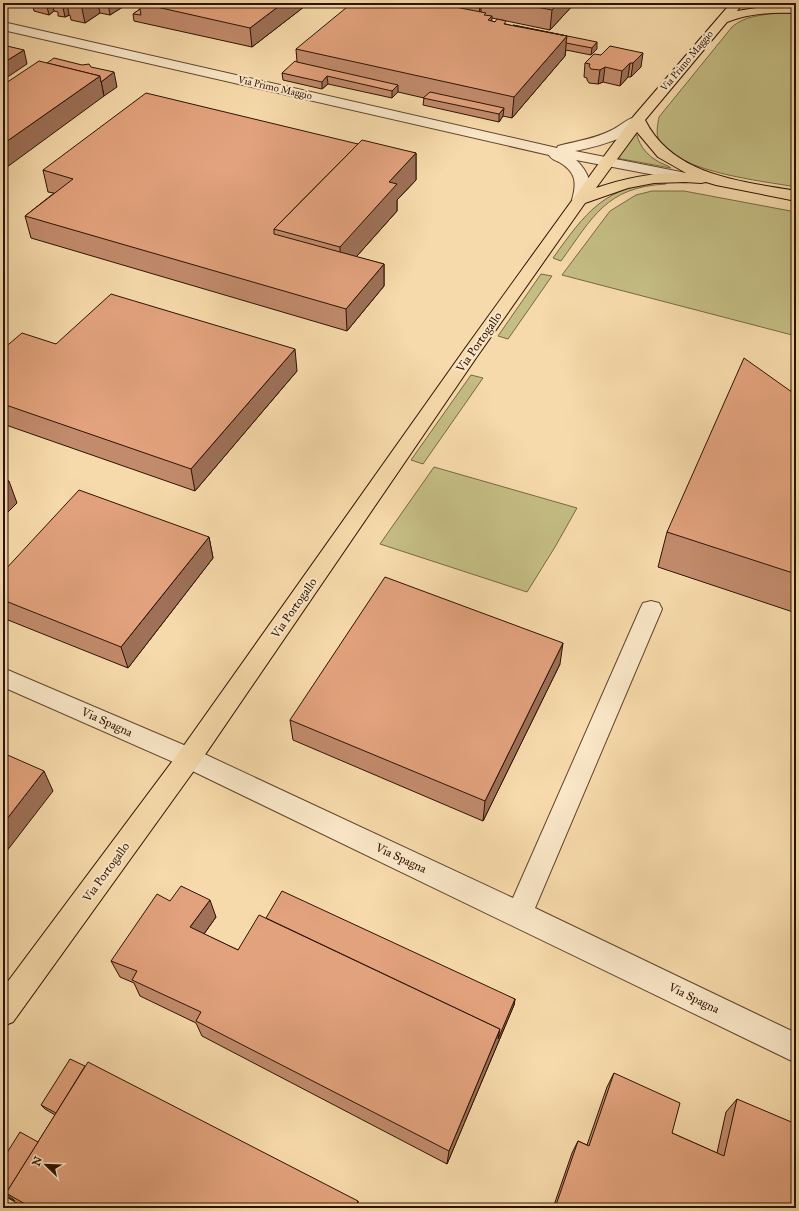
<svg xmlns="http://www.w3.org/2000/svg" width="799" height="1211" viewBox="0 0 799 1211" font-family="'IM FELL Great Primer',serif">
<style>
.green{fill:#c4bd84;stroke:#786843}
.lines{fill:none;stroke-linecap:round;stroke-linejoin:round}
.minor-casing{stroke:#60442c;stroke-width:2}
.major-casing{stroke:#2d1202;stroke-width:2}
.minor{fill:#fae7c8;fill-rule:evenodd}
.major{fill:#f7daab;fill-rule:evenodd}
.wall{fill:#c28b6c;stroke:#2d1202}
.shaded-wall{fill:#9e7158;stroke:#2d1202}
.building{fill:#e2a27d;stroke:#2d1202}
.labels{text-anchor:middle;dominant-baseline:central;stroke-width:4;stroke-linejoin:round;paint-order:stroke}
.far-street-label{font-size:10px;fill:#2d1202;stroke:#fae7c8}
.street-label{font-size:12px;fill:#2d1202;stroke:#fae7c8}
</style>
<rect width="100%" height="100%" fill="#f7daab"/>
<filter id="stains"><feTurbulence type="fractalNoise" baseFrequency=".005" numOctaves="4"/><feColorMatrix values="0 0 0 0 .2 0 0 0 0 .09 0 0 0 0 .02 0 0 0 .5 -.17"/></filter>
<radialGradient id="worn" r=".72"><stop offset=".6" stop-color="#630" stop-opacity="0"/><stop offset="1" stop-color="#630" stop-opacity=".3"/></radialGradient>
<g class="green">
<path d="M778,13H796V187C764,181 672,172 658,138C656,131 658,123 659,117L732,27C744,16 762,15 778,13Z"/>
<path d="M635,135H637C640,147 648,156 659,162C663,164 667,165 671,168L616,158Z"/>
<path d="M666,182V184C606,187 593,217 561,261L553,258C586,212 605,185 666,182Z"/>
<path d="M652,191H684L796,212V336L562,275L610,211L636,195Z"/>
<path d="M541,274L552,276L508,339L498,336Z"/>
<path d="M471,375L483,378L423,464L411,460Z"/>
<path d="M434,467L577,508L555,547L527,592L380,544Z"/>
</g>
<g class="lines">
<defs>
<g id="minor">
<path d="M3,22L557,148L558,146C577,141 595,139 612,130C622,125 632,114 643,117L645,120C633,138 595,147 575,151L686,173L691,174L693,177L691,180L686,181L576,160C588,171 596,188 585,203L580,205L575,203L572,200C577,182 576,172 559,162C555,160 551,159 549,155L3,30Z"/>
<path d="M651,601L659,603L662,609L535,908L796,1033V1063L180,765L3,687V668L198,751L513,898L640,609L643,603Z"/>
</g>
<path id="major" d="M731,3H743L737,11L768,6L796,5V13C772,12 750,13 727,22L645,120C673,176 741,181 796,191V201L716,185L706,182L701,183L685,182L654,183L628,188L585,203L476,358L198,765L13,1022L3,1026V988L180,751L464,350L602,159L633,117ZM637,132L658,157L686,173C655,172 625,178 596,188Z"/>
</defs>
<use href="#minor" class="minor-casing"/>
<use href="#major" class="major-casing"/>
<use href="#minor" class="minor"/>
<use href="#major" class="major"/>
</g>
<g class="wall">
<path d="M4,3H19L15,5Z"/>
<path d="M32,3H129L110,15L100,13L85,23L71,20L70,15L65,17L58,16V12L54,11L49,15L34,11Z"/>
<path d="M140,3H309L252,47L134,21L133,14L140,9Z"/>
<path d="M460,3H575L550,30L492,18L491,21L506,24L597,49L591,55L566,50L565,56L512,118L503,116L499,122L423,105L424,98L398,92L392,98L328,84L322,89L283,80L282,73L297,62L296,49L464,8V5H460Z"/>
<path d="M610,46L641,67L631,77H628L620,86L603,82L598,84L589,83L587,80V78L584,77L585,63L601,55Z"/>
<path d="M358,144L416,153V180L397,200V211L356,257L384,264V286L347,331L31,238L25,216L54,193L48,192L43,170Z"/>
<path d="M56,344L297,371L195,491L3,424V349Z"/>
<path d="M796,395V613L658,567L667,532Z"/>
<path d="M209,537L213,558L128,668L3,618V572Z"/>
<path d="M560,664L483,821L293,740L290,720Z"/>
<path d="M170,901L216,917L204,934L238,950L266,918L515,999L514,1005L447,1164L202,1036L196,1023L140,996L134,983L120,977L111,961Z"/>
<path d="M614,1073L672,1133L717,1153L726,1112L737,1099L790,1208H553L572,1153L578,1141L587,1145L607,1087Z"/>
<path d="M41,1105L359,1208H25L3,1195V1159L38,1142L55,1115L45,1109Z"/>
</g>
<g class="shaded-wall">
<path d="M14,3H19L15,5Z"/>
<path d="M46,3H52L54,11L49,15Z"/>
<path d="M62,3H67L69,15L65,17Z"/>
<path d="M82,3H98L100,13L85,23L81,4Z"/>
<path d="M108,3H129L110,15Z"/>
<path d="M283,3H309L252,47L250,28Z"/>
<path d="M480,3H481V15L479,17Z"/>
<path d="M559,3H575L550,30L552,10Z"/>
<path d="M492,16L491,35L488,20Z"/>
<path d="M567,36L565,56L512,118L514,97Z"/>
<path d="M597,42V49L591,55L592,48Z"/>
<path d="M24,50L27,64L3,80V63Z"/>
<path d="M643,53L641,67L631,77L633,63Z"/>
<path d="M630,63L628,77L620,86L622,71Z"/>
<path d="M605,67L603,82L598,84L600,70Z"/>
<path d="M114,72L117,87L104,96L101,82Z"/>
<path d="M100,76L104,96L3,170V144Z"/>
<path d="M327,76L328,84L322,89V82Z"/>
<path d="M398,85V92L392,98V91Z"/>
<path d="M504,108L503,116L499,122V114Z"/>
<path d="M416,153V180L397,200V211L341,274L340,247L389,182Z"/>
<path d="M384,264V286L347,331L346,309Z"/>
<path d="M295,349L297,371L195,491L191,469Z"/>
<path d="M9,481L17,503L3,517V486Z"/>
<path d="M209,537L213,558L128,668L121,647Z"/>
<path d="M563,643L560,664L483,821L485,801Z"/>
<path d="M44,771L53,791L3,856V824Z"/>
<path d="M210,900L216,917L196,945L190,927Z"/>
<path d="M515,999L514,1005L447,1164L449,1151L500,1029Z"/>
<path d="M358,1201L359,1208H355Z"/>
</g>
<g class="building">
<path d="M139,3H283L250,28Z"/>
<path d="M352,3H435L486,13L484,15L492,16L488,20L495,22L497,19L506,21L504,24L567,36L514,97L296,49Z"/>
<path d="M516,3H559L552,10Z"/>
<path d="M140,9L141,15L133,14Z"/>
<path d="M513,25L597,42L592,48L566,43L567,36Z"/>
<path d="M7,46L24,50L3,63V48H4Z"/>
<path d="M610,46L643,53L633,63H630L622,71L605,67L600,70L591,69L589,66L590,64L585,63L594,54L601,55Z"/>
<path d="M54,58L82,65L89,64L91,67L114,72L101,82L100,76L47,63Z"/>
<path d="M39,61L100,76L3,144V85Z"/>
<path d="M295,61L297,62L398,85L392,91L327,76L322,82L282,73Z"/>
<path d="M430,92L504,108L499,114L423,98Z"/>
<path d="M146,93L358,144L274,229V234L384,264L346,309L25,216L73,179L43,170Z"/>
<path d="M362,140L416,153L389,182L397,184L340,247L274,229Z"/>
<path d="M111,294L295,349L191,469L3,404V349L22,333L56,344Z"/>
<path d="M744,358L796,395V574L667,532Z"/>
<path d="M3,479L9,481L3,486Z"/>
<path d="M79,490L209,537L121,647L3,600V572Z"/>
<path d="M385,577L563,643L485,801L290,720Z"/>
<path d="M3,753L44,771L3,824Z"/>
<path d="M181,886L210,900L190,927L238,950L259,915L500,1029L449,1151L196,1021L201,1012L132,980L137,971L111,961L157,894L170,901Z"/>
<path d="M282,891L515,999L498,1039L500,1029L266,918Z"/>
<path d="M70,1059L85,1066L56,1113L41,1105Z"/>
<path d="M88,1062L358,1201L355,1208H32L6,1193Z"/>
<path d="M614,1073L680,1103L672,1133L724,1156L737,1099L796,1124V1180L790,1208H555L578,1141L589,1146Z"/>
<path d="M20,1132L38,1142L6,1193L15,1201L3,1194V1159Z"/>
</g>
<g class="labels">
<g class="far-street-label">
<text transform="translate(687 61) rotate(-50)">Via Primo Maggio</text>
<text transform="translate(275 88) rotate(13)">Via Primo Maggio</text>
</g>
<g class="street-label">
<text transform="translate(479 342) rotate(-55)">Via Portogallo</text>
<text transform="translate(294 608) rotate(-55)">Via Portogallo</text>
<text transform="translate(107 722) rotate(24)">Via Spagna</text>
<text transform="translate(401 858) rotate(25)">Via Spagna</text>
<text transform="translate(106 872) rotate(-54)">Via Portogallo</text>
<text transform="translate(694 998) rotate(26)">Via Spagna</text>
</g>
</g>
<rect width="799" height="1211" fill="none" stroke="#f7daab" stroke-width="16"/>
<rect x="4" y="4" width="791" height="1203" fill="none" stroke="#2d1202" stroke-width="2"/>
<rect x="8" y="8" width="783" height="1195" fill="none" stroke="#2d1202"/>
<g transform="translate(46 1165) rotate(293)" stroke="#fae7c8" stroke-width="3" paint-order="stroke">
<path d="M0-3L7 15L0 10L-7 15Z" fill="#2d1202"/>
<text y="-6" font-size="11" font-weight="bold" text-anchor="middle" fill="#2d1202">N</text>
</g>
<rect width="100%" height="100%" filter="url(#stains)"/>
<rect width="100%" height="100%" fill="url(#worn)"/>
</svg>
